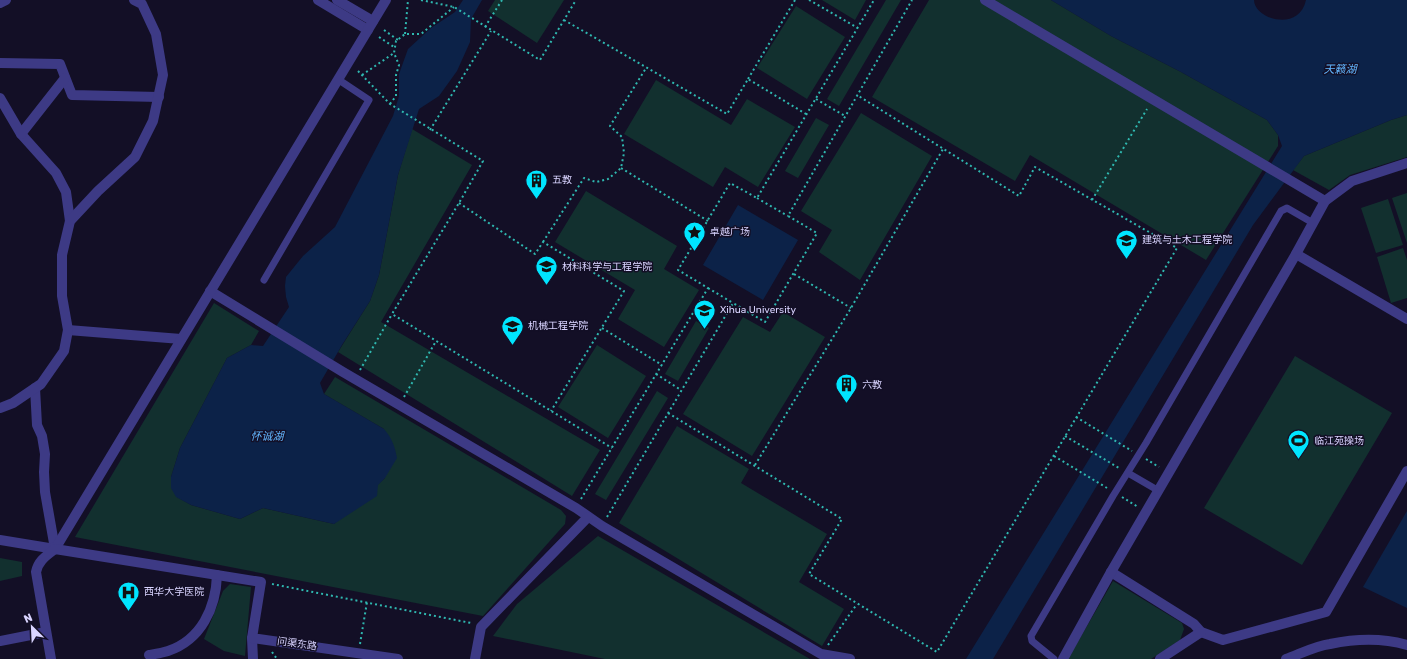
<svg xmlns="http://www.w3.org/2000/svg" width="1407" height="659" viewBox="0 0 1407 659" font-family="Rubik,'Noto Sans SC',sans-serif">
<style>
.green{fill:#12302f}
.water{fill:#0c2248}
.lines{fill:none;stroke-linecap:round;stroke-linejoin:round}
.path{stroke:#2fb8b0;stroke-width:2;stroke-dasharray:2 3;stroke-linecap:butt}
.lane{stroke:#3d3a85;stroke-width:7}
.street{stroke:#3d3a85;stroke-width:10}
.labels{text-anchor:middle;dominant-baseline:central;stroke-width:3;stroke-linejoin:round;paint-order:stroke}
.poi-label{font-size:10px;fill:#d9d4ff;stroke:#130f26;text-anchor:start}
.street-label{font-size:10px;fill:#d9d4ff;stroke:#130f26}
.water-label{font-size:11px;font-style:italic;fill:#62b6ff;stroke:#130f26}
</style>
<rect width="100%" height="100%" fill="#130f26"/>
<g class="green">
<path d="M495,0H564L537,43L488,11Z"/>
<path d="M822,0H866L855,20Z"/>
<path d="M886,0H901L839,106L827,99Z"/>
<path d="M929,0H1051L1111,36L1181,72L1267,120L1278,135V146L1206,260L1030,155L1015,181L872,97Z"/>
<path d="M796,6L845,37L807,99L757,68Z"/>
<path d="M656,80L731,125L747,99L795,127L758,187L725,167L713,187L624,134Z"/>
<path d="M861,113L932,156L860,280L819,252L832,230L801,211Z"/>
<path d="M1407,115V157L1350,175L1329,190L1293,170L1304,156L1391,120Z"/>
<path d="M816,118L829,125L798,178L785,171Z"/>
<path d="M412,129L472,165L381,322L600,450L572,496L338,352L370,301L379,275L398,175Z"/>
<path d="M586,191L677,246L664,269L699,290L664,347L618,319L635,290L555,242Z"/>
<path d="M1407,193V243L1392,198Z"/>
<path d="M1388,199L1403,245L1376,253L1361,208Z"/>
<path d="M1403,248L1407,260V298L1391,303L1377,257Z"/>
<path d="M214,303L259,331L251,345L227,358L180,448L171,477L177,497L191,505L240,519L263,508L334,524L385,478L384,429L324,394L335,377L561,510L566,516L565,524L483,616L75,537Z"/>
<path d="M783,312L825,337L752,456L683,414L743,317L770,332Z"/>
<path d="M696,321L709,328L678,381L665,374Z"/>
<path d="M597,345L646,376L608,438L558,407Z"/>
<path d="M1295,356L1392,413L1302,565L1204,508Z"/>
<path d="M657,391L668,398L606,500L595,494Z"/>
<path d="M677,426L749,469L741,483L827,534L799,582L844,609L822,646L619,523Z"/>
<path d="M598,536L810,659H605L493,636L517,604Z"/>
<path d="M0,558L22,562V576L0,581Z"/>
<path d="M1113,581L1182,623L1184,629L1180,640L1151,659H1068Z"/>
<path d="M230,584L251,587L245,656L224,651L204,639L223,591Z"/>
</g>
<g class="water">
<path d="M463,0H482L471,19L470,42L457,71L439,96L419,109L398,175L379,275L370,301L342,345L320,383L324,394L384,429C392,438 395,447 397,458L385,478L378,485L377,496L334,524L263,508L240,519L191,505L176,497L171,488V477L180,448L227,358L251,345L263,346L289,307L286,297L285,286L286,277L303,256L335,227L393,116L399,96V74L408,49L431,28L455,12Z"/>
<path d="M1051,0H1254C1254,19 1299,33 1306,0H1407V115L1391,120L1304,156L1253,225L993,659H966L1282,146L1278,135L1267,120L1181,72L1111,36Z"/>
<path d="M738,205L798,240L763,300L703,265Z"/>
<path d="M1407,511V608L1363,587Z"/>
</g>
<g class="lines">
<g class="path">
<path d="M421,0L454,7L540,60L576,0"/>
<path d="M809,0L858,28"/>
<path d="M564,20L727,114L748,79L806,114"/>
<path d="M485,27L502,0"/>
<path d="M384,30L398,40"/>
<path d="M405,34L408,0"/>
<path d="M379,37L394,47"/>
<path d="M358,71L390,104L483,161L459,203L392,314L612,448"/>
<path d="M362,75L394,53"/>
<path d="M748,79L795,0"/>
<path d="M816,99L845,116"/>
<path d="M390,104L396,96V75L399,65L394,53L396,41L405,34H421L454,7"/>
<path d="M430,130L491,31"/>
<path d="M621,168L708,221"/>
<path d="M757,198L788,216"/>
<path d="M1092,200L1147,109"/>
<path d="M459,203L535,254L543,242L624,291L551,411"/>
<path d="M543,242L584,178L596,182L608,179L621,168L624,153L622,137L610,126L646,68"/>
<path d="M794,274L851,308"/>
<path d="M708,288L733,303"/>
<path d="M602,328L662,365"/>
<path d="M360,370L392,314"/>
<path d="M656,374L681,390"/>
<path d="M404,397L436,341"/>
<path d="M668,413L842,519L809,574L937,652L1177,248L1035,167L1019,196L857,95"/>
<path d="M1076,417L1132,451"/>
<path d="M1065,436L1119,468"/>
<path d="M1054,456L1107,488"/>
<path d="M1146,459L1159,467"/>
<path d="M755,465L851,308L943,149"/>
<path d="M1122,497L1138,507"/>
<path d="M581,499L708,288L678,270L730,183L757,198L874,0"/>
<path d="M607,517L733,303L765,322L817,233L788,216L912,0"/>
<path d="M272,584L471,623"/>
<path d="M360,644L367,602"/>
<path d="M828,645L857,604"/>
<path d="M272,652L277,659"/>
</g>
<g class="lane">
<path d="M264,280L369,100L339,80"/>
<path d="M1128,473L1159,491"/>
<path d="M1054,659L1032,641L1031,636L1113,496L1146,443L1281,211L1287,208L1313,223"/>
</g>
<g class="street">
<path d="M318,0L368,30"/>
<path d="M337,0L373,21"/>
<path d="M985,0L1325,201"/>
<path d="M0,3L6,0"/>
<path d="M0,63L60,64L72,95L159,97"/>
<path d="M0,98L21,134L56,173L66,192L70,221"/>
<path d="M21,134L65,78"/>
<path d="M1296,254L1407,319"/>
<path d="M210,291L343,372L576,508L602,526L821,654L850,659"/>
<path d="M68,330L181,339"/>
<path d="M35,388L37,425L42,436L45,454L44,472L45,492L55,549"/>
<path d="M0,408L13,403L41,384L64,351L68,330L62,296V255L70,221L98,191L135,157L153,121L163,75L156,34L142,4L134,0"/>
<path d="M0,540L55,549L386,0"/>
<path d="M1111,572L1194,624L1201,632L1223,640L1326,612L1407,471"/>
<path d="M252,638L253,659"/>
<path d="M0,641L46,632"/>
<path d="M149,655C155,654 162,653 168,651C201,640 216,608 217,575"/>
<path d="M51,659L36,572C38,561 46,556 55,549L261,582L252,638L398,659"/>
<path d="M475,659L481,627L588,517"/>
<path d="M1063,659L1111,572L1296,254L1325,201L1352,181L1407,163"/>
<path d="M1160,659L1201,632"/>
<path d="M1286,659C1300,654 1315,646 1330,644C1354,639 1383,638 1407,645"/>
</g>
</g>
<defs>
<symbol id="building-pin" viewBox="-11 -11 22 30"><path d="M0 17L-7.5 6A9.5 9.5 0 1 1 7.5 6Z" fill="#00e5ff" stroke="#130f26"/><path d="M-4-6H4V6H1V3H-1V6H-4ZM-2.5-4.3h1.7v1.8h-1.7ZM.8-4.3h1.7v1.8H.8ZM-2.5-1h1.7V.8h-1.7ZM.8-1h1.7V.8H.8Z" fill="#111"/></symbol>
<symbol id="sight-pin" viewBox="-11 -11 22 30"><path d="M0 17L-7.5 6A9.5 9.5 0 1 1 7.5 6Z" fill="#00e5ff" stroke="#130f26"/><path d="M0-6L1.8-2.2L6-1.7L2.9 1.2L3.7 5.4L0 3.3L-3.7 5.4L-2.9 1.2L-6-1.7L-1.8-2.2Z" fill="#111"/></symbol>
<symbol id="university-pin" viewBox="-11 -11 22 30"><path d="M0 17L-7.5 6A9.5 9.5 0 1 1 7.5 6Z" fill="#00e5ff" stroke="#130f26"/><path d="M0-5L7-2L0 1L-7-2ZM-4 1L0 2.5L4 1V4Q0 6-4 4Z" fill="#111"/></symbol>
<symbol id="stadium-pin" viewBox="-11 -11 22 30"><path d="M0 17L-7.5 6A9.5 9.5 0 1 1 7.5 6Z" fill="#00e5ff" stroke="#130f26"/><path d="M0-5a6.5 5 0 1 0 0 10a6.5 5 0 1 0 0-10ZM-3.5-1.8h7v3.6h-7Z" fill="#111"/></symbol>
<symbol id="hospital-pin" viewBox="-11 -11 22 30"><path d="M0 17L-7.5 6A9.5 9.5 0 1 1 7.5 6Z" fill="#00e5ff" stroke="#130f26"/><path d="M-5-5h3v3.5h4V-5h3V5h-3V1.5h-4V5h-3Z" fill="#111"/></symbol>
</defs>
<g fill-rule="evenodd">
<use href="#building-pin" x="524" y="168" width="25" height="34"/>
<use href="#sight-pin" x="682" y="220" width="25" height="34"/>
<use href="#university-pin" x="1114" y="228" width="25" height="34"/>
<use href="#university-pin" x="534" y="254" width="25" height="34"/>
<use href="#university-pin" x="692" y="298" width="25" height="34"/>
<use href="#university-pin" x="500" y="314" width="25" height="34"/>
<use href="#building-pin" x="834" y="372" width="25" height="34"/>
<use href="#stadium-pin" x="1286" y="428" width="25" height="34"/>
<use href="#hospital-pin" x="116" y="580" width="25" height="34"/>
</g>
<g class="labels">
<g class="poi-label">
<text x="552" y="180">五教</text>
<text x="710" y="232">卓越广场</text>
<text x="1142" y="240">建筑与土木工程学院</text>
<text x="562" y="267">材料科学与工程学院</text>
<text x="720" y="310">Xihua University</text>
<text x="528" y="326">机械工程学院</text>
<text x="862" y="385">六教</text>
<text x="1314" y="441">临江苑操场</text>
<text x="144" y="592">西华大学医院</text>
</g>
<g class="street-label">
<text transform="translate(297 644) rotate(8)">问渠东路</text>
</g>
<g class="water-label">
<text x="1340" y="69">天籁湖</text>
<text x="267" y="436">怀诚湖</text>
</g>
</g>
<g transform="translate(32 627) rotate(336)" stroke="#130f26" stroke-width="3" paint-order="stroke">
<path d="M0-3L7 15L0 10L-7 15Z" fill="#d9d4ff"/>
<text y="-6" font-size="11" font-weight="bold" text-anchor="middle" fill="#d9d4ff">N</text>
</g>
</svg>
